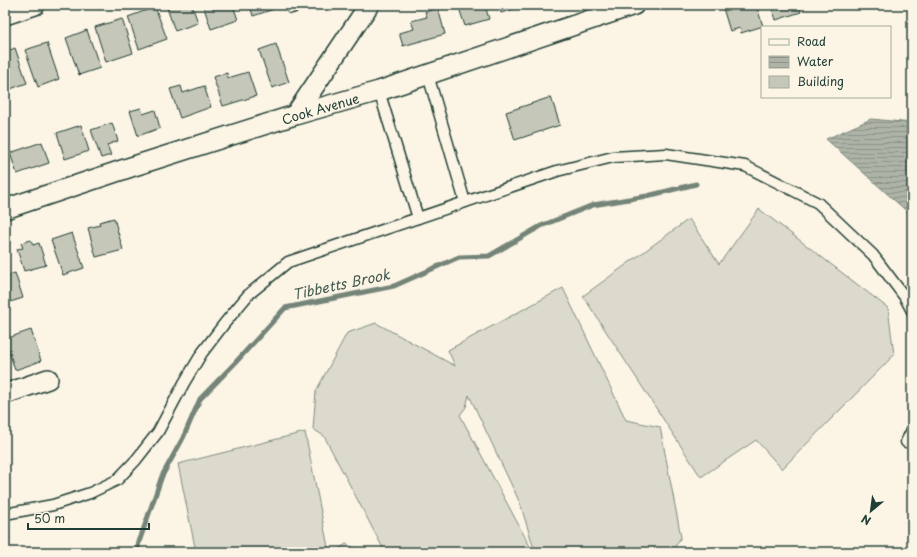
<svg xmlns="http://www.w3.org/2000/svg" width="917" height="557" viewBox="0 0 917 557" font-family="'Playpen Sans',sans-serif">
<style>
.pitch{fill:#dcdacc;stroke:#7e8c80}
.water{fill:url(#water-rules);stroke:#758479}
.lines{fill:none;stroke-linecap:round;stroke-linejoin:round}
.stream{stroke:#758479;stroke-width:5}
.building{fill:#c5c7b9;stroke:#1f3d34}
.lane-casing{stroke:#1f3d34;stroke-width:13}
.street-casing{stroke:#1f3d34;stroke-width:22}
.lane{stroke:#fcf5e5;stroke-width:10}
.street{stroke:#fcf5e5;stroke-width:19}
.labels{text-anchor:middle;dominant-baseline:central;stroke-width:3.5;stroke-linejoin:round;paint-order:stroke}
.street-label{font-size:13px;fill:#1f3d34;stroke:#fcf5e5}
.water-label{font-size:14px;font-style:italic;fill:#435a51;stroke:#fcf5e5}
</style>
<defs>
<pattern id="water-rules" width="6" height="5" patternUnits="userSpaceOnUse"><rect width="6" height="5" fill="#aeb3a7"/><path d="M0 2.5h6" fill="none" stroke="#8d9389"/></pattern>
</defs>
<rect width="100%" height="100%" fill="#fcf5e5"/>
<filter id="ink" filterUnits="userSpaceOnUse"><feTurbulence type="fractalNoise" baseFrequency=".025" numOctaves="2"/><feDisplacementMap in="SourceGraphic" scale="8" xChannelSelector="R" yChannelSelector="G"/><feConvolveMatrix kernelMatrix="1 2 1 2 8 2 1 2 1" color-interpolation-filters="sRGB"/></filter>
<g filter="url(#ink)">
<g class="pitch">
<path d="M759,209L888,308L894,355L782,469L756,440L701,477L583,296L689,219L719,264Z"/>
<path d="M563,288L626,420L660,427L681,537L672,552H535L520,503L469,395L466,407L460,415L533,552H385L324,436L313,429L316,391L347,333L376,323L455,366L448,350Z"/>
<path d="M305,432L329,552H196L178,464Z"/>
<path d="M346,544L364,552H334Z"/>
</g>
<path class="water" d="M871,119L912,123V216L826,139Z"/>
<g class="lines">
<path class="stream" d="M137,552L139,542L162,476L183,438L200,399L235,363L285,308L394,286L459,257L489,256L541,226L593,205L647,196L696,184"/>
</g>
<g class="building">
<path d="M166,5H192L198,23L175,31Z"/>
<path d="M203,5H233L238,20L211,29Z"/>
<path d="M250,5H272L274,9L253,16Z"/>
<path d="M458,5H485L489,19L465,26Z"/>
<path d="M498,5H526L501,13Z"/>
<path d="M722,5H756L763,26L741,33L740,28L730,31Z"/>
<path d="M771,5H798L801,12L776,20Z"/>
<path d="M155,7L167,39L139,49L128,17Z"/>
<path d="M438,8L445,34L403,46L399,33L414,29L411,21L427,17L425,12Z"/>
<path d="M122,19L133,53L106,62L95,27Z"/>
<path d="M87,30L100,68L79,75L66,38Z"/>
<path d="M47,43L59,79L38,87L25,50Z"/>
<path d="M276,44L289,82L272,88L259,50Z"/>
<path d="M15,48L27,83L5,91V52Z"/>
<path d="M248,72L256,96L223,106L213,77L227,73L228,78Z"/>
<path d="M181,86L183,93L204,86L211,107L180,118L170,89Z"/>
<path d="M551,97L560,125L515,140L506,112Z"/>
<path d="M141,108L143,114L155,110L160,128L138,136L130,111Z"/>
<path d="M112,123L118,141L107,145L111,155L101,158L91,130Z"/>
<path d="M81,125L89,151L65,159L57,133Z"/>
<path d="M42,142L49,163L17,174L10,153Z"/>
<path d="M114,218L123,250L96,257L88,228L100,225L99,222Z"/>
<path d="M72,233L84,268L63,275L51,240Z"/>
<path d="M31,240L33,245L39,243L46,265L24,271L17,249L23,248L21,243Z"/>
<path d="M15,273L23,298L7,303L5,297V276Z"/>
<path d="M31,330L41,361L15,370L5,339Z"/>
</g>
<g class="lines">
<defs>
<g id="lane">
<path d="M291,8L300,5"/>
<path d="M428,75L465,202"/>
<path d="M379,91L418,218"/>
<path d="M906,442L912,430"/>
<path d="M5,514L53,505L90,493L117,480L136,460L158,432L184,383L202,353L224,324L248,295L288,262L557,171L613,157L666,154L745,166L818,203L873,255L904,296L912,311"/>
</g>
<g id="street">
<path d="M5,15L35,5"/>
<path d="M295,115L369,5"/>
<path id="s1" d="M5,209L134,166L295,115L379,91L634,5"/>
<path d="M5,394L48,379"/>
</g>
</defs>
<use href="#lane" class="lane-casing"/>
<use href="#street" class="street-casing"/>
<use href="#lane" class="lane"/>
<use href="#street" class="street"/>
</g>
</g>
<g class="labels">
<g class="street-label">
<text stroke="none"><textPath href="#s1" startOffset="331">Cook Avenue</textPath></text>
</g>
<g class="water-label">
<text transform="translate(341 284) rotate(-12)">Tibbetts Brook</text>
</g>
</g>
<rect width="917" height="557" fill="none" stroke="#fcf5e5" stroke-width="20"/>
<rect x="10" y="10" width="897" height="537" fill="none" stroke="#1f3d34" stroke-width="1.5" filter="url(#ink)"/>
<rect x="761" y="26" width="130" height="72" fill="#fcf5e5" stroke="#a4ab9e"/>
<rect x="769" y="39" width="20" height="6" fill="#fcf5e5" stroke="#a4ab9e"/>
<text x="797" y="46" font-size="12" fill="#1f3d34">Road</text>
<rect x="769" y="56" width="20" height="12" fill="url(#water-rules)" stroke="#a4ab9e"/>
<text x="797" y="66" font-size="12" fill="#1f3d34">Water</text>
<rect x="769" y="76" width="20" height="12" fill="#c5c7b9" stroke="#a4ab9e"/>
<text x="797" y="86" font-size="12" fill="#1f3d34">Building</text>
<g transform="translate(871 511) rotate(209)" stroke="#fcf5e5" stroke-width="3" paint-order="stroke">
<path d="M0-3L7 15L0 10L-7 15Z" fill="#1f3d34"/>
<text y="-6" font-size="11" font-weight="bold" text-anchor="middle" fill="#1f3d34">N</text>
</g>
<path d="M28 523v6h121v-6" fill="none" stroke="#1f3d34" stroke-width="2"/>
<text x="34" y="523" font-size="12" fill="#1f3d34" stroke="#fcf5e5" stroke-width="3" paint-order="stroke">50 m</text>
</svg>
